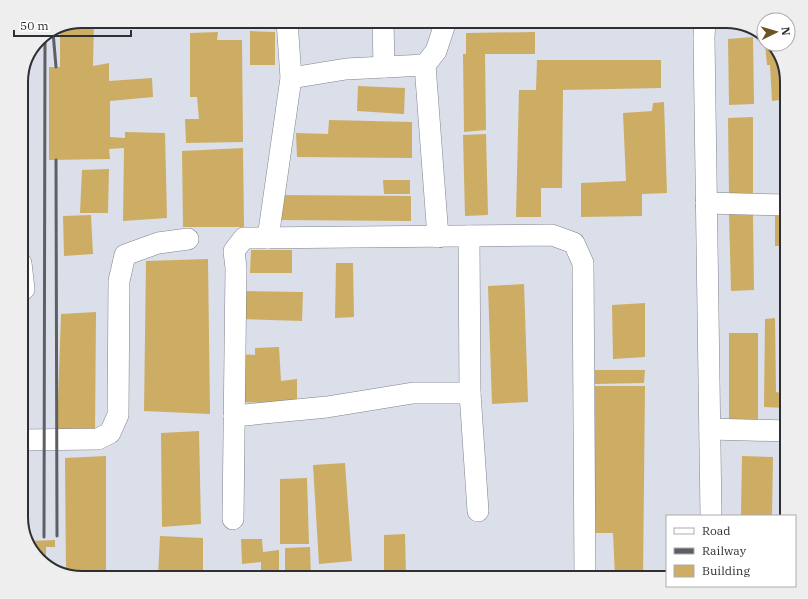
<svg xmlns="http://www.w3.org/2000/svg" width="808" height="599" viewBox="0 0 808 599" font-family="'IBM Plex Serif',serif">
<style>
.building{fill:#cdad64}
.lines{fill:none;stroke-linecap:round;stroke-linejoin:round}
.minor-casing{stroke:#7f838c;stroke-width:22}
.minor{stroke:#fff;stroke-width:21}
.rail{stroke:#5e5f65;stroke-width:3}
.rim{fill:none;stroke:#2e2f33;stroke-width:2}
</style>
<rect width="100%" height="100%" fill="#dbdfe9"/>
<g class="building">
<path d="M82,21H94L93,66L109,63V81L152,78L153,97L110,101V137L125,138V132L165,133L167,218L123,221L124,148L109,149L110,159L49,160V67H60V30Z"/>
<path d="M250,31L275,32V65H250Z"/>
<path d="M218,32L217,40H242L243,142L186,143L185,119H199L197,97H190V33Z"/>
<path d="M535,32V54H485L486,130L464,132L463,54H466V33Z"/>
<path d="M753,37L754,104L729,105L728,39Z"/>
<path d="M765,44H771L781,55L787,82V99L772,101L770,65H767Z"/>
<path d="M537,60H661V88L563,90L562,188H541V217H516L519,90H536Z"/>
<path d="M358,86L405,88L404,114L357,111Z"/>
<path d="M664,102L667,193L642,194V216L581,217V183L626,181L623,113L652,111L653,103Z"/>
<path d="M753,117V193L729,195L728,118Z"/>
<path d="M329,120L412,122V158L297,157L296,133L328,134Z"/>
<path d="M486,134L488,215L465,216L463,135Z"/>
<path d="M243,148L244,227H183L182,151Z"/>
<path d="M109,169L108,213H80L82,170Z"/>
<path d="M383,180H410V194H384Z"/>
<path d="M277,195L411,196V221L276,220Z"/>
<path d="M775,212L787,213V246H775Z"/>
<path d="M729,214H753L754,290L731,291Z"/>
<path d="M91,215L93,254L64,256L63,216Z"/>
<path d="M251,250H292V273H250Z"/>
<path d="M208,259L210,414L144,411L146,261Z"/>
<path d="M336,263H353L354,317L335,318Z"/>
<path d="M524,284L528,402L492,404L488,286Z"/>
<path d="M241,291L303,292L302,321L240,319Z"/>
<path d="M645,303V357L613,359L612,305Z"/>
<path d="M96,312L95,432L57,431L61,314Z"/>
<path d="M775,318L776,392L786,394L787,415H785V408L764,407L765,319Z"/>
<rect x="729" y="333" width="29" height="92"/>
<path d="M780,344L787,345V357H779Z"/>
<path d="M279,347L281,381L297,379V401L270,403L239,402V354L255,355V348Z"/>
<path d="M595,370H645L644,383L595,384Z"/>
<path d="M595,386H645L643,578H615L613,533H595Z"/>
<path d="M199,431L201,524L162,527L161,433Z"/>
<path d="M106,456V578H82L66,573L65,458Z"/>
<path d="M742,456L773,457L772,516H741Z"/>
<path d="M345,463L352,561L319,564L313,465Z"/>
<path d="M307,478L309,544H280V479Z"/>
<path d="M405,534L406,578H384V535Z"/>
<path d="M160,536L203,538V578H158Z"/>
<path d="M241,539H262L263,552L279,550V578H261V562L242,564Z"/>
<path d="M55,540V547H46V566L45,565L30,548V541Z"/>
<path d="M310,547L311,578H285V548Z"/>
</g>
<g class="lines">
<defs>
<g id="minor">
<path d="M383,21L384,67"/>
<path d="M705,21L704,37L711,516"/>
<path d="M425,65L438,237"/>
<path d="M291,78L346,69L425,65L436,51L446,21"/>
<path d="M706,203L787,205"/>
<path d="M469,236L470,393L478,511"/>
<path d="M268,238L291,78L287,21"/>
<path d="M21,291L24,289L21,263"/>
<path d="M234,416L327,407L413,393H470"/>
<path d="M710,429L787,431"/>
<path d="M21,440L98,439L110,433L118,415L119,281L125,255L158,243L188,239"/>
<path d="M233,519L236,268L234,251L244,238L552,235L574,243L583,263L585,578"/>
</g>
</defs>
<use href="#minor" class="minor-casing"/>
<use href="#minor" class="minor"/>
<g class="rail">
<path d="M53,32L56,67"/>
<path d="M21,88L23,75"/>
<path d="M56,160L57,536"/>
<path d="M44,537L45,35"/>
</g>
</g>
<path d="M0 0H808V599H0ZM82 28H726A54 54 0 0 1 780 82V517A54 54 0 0 1 726 571H82A54 54 0 0 1 28 517V82A54 54 0 0 1 82 28Z" fill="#eeeeef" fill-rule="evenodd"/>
<path class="rim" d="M82 28H726A54 54 0 0 1 780 82V517A54 54 0 0 1 726 571H82A54 54 0 0 1 28 517V82A54 54 0 0 1 82 28Z"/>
<rect x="666" y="515" width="130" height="72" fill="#ffffff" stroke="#abacad"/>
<rect x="674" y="528" width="20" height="6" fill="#ffffff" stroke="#abacad"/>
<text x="702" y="535" font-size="12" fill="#2e2f33">Road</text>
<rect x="674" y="548" width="20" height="6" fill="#5e5f65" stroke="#abacad"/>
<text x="702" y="555" font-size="12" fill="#2e2f33">Railway</text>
<rect x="674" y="565" width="20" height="12" fill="#cdad64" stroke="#abacad"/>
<text x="702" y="575" font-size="12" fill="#2e2f33">Building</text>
<g transform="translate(776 32) rotate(85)"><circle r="19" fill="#ffffff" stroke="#abacad"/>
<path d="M0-3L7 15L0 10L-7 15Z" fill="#695524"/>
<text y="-6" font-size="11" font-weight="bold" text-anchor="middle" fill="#2e2f33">N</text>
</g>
<path d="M14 30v6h117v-6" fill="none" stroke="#2e2f33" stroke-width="2"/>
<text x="20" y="30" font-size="12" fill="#2e2f33" stroke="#ffffff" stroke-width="3" paint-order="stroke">50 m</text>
</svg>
